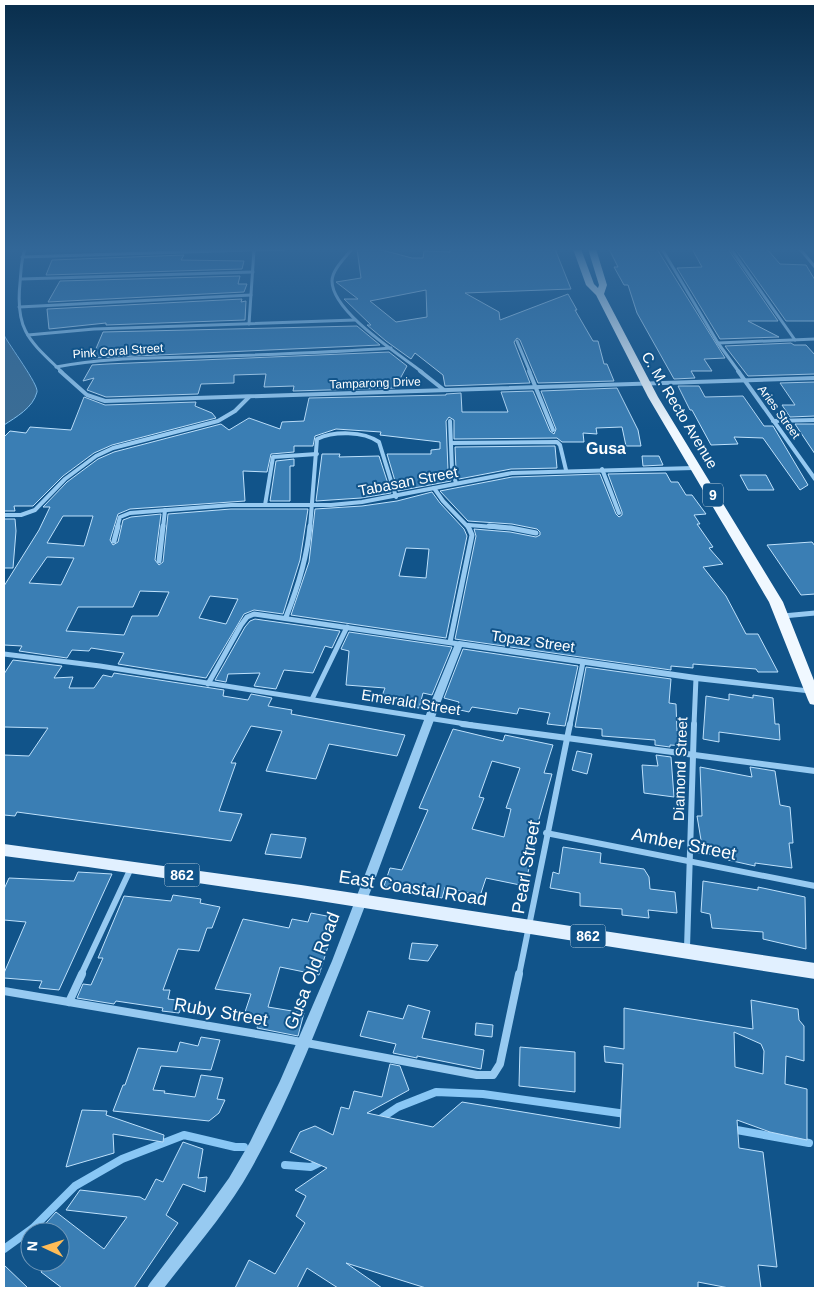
<svg xmlns="http://www.w3.org/2000/svg" width="819" height="1292" viewBox="0 0 819 1292" font-family="Helvetica,sans-serif">
<style>
.water{fill:#3b6d95;stroke:#89c7f5}
.lines{fill:none;stroke-linecap:round;stroke-linejoin:round}
.stream{stroke:#89c7f5;stroke-width:8}
.building{fill:#3a7eb4;stroke:#bee1fc;fill-rule:evenodd}
.minor-far4{stroke:#97caf1;stroke-width:3}
.minor-far3{stroke:#97caf1;stroke-width:4}
.minor-far2{stroke:#97caf1;stroke-width:5}
.minor-far1{stroke:#97caf1;stroke-width:6}
.minor{stroke:#97caf1;stroke-width:8}
.tertiary{fill:#97caf1;fill-rule:evenodd}
.primary{fill:#e1f0ff;fill-rule:evenodd}
.trunk{fill:#f0f8ff;fill-rule:evenodd}
.labels{text-anchor:middle;dominant-baseline:central;stroke-width:4;stroke-linejoin:round;paint-order:stroke}
.far-street-label{font-size:12px;fill:#fff;stroke:#11548a}
.shield{fill:#11548a;stroke:#b8ccdc;stroke-width:1}
.shield-label{font-size:14px;font-weight:bold;fill:#fff}
.street-label{font-size:15px;fill:#fff;stroke:#11548a}
.far-district-label{font-size:16px;font-weight:bold;fill:#fff;stroke:#11548a}
.near-street-label{font-size:18px;fill:#fff;stroke:#11548a}
</style>
<rect width="100%" height="100%" fill="#11548a"/>
<path class="water" d="M4,335C9,345 39,385 37,392C33,408 16,417 4,425Z"/>
<g class="lines">
<g class="stream">
<path d="M380,1119L398,1107L436,1092L483,1094L626,1114"/>
<path d="M731,1129L809,1143"/>
<path d="M285,1165L311,1167L323,1161"/>
<path d="M4,1249L33,1228L75,1186L122,1159L184,1135L235,1147H244"/>
</g>
</g>
<g class="building">
<path d="M357,249H378L412,258H423L424,251L450,252V249H555L571,289L465,293L499,312L500,320L568,294L577,310H575L593,341H598L604,364H607L614,381L538,383L520,340L517,338L514,342L530,383L445,386L443,375L415,353L411,359L386,341L367,325H371L344,299H358L336,282L361,278ZM426,290L427,317L396,322L370,301Z"/>
<path d="M609,249H657L725,358L704,359L712,371H691L695,378L674,379L637,313L628,285H624L614,267H618Z"/>
<path d="M692,249H728L778,321H748L779,337L720,339L677,268L702,267Z"/>
<path d="M735,249H767L780,264L806,265L815,280V321H786Z"/>
<path d="M184,255L181,260L244,261L242,269L46,275L52,260Z"/>
<path d="M240,276L238,284H247L244,292L48,302L60,281Z"/>
<path d="M242,299L241,302L246,301L245,320L106,325V323L49,329L47,309Z"/>
<path d="M357,326L380,345L92,358L103,332Z"/>
<path d="M791,343L794,345H806L815,355V374L748,376L725,346Z"/>
<path d="M389,352L407,366L395,388L293,391L294,386L264,387L266,374L234,375V383L201,384L198,394L106,397L87,390L94,378L83,381L92,365L107,364Z"/>
<path d="M815,382V416L790,417L782,405H795L780,383Z"/>
<path d="M678,386H699L705,397L743,396L764,426H773L808,485L800,490L763,438L734,437L738,444L711,445L692,410H690Z"/>
<path d="M617,388L638,430L641,446H626L622,427L596,428L597,434L583,433L584,442H562L557,438L454,439V420L449,417L446,421L448,470L451,481L398,491L387,454H431V450L440,449V442L380,435L381,432L336,429L315,436L313,446H294V452L271,454L267,472L243,471L245,501L130,509L118,514L110,540L113,545L118,542L123,520L131,517L161,514L155,560L159,565L163,562L168,514L231,509H308L300,560L283,614L254,610L244,614L206,678L118,664L124,653L91,648L89,651L72,650L67,658L19,651L22,646L4,645V586L39,530L50,507H43L67,482L98,459L114,452L221,424L229,430L249,418L280,429L282,422L304,421L309,398L446,395V394L461,393L462,412H508L501,392L533,391L550,431L554,434L556,429L541,391ZM63,516H93L84,546L47,543ZM47,557L74,558L61,585L29,583ZM140,591L169,592L158,616H132L124,635L66,631L78,607H133ZM210,596L238,599L226,624L199,618Z"/>
<path d="M84,397L105,405L196,402L195,406L212,413L216,418L112,445L94,453L63,476L33,506H14L15,511H4V437L10,431L26,433L30,427L71,430Z"/>
<path d="M795,424H815V454Z"/>
<path d="M555,446L557,468L511,469L459,479L456,469L455,447Z"/>
<path d="M322,454H340L339,457L379,456L391,493L361,498L316,501Z"/>
<path d="M642,456H659L663,465L643,466Z"/>
<path d="M294,459V466H290V501H270L276,461Z"/>
<path d="M666,473L671,482H678L686,495H692L706,514L694,515L700,524H697L713,547L709,548L723,564L703,567L726,596L746,634H758L778,672H758L756,669L693,664V668L671,666V670L455,639L476,536L474,529L510,532L536,537L540,535V532L537,529L512,524L468,521L440,491L512,477L600,474L616,514L619,517L622,515V512L608,474Z"/>
<path d="M740,475H766L774,490H748Z"/>
<path d="M432,492L440,503L464,529L467,536L446,638L291,615L309,562L315,509L362,506L397,501ZM406,548L429,549L426,578L399,576Z"/>
<path d="M4,519H15L16,531L13,568H4Z"/>
<path d="M812,542L815,546V594L801,595L767,545Z"/>
<path d="M255,619L340,631L332,648L325,646L313,673L284,670L276,689L254,686L260,673L228,674L226,682L215,680L245,627L250,621Z"/>
<path d="M349,632L452,647L432,695L423,693L419,708L380,701L385,688L346,685L349,651L341,649Z"/>
<path d="M463,649L578,666L565,726L547,724L550,713L519,708L517,714L472,707L469,712L456,709L459,702L444,698Z"/>
<path d="M13,660L62,666L54,678L73,677L69,688H94L103,675L112,677L114,673L224,690L223,696L248,700L251,694L272,698L268,706L292,710L291,714L405,735L397,756L329,744L316,779L266,771L282,731L251,726L231,763H236L219,811L242,814L231,841L17,812L15,816L4,815V755L29,756L48,728L4,727V674Z"/>
<path d="M586,667L671,679L669,703L676,704L677,731L685,732L687,746L670,745V747L655,745V740L602,736V729L575,727Z"/>
<path d="M729,694L753,698V695L773,698L775,724H779L780,740L719,732V742L703,739L706,696L729,700Z"/>
<path d="M453,729L503,741L505,735L553,745L544,773L552,774L534,836L536,837L525,886L486,878L480,896L445,887L442,898L384,886L390,868L402,870L428,810L419,808ZM492,761L520,768L506,808L511,809L504,837L472,829L484,798L479,797Z"/>
<path d="M577,751L592,754L587,774L572,770Z"/>
<path d="M656,755L671,757L674,797L644,793L642,765L658,766Z"/>
<path d="M700,767L752,777L750,767L775,771L780,805L790,807L793,843H789L792,868L755,863V866L728,860V856L698,853L697,840H701L697,816H702Z"/>
<path d="M271,834L306,838L301,858L265,854Z"/>
<path d="M563,847L601,853L600,863L644,869L649,877L650,889L675,892L677,913L648,910L649,918L622,915V909L580,906V893L550,888L553,872L559,874Z"/>
<path d="M78,872L112,874L59,990L39,988L42,981L4,978V973L26,922L4,920V889L9,878L74,881Z"/>
<path d="M703,881L758,890V887L805,897L806,949L763,939V932L712,928L710,914L701,912Z"/>
<path d="M173,895L201,899L200,903L220,907L212,928H207L199,951L178,949L163,990H170L168,999L184,1001L179,1013L162,1011L163,1008L116,1001L114,1004L77,998L83,984L91,985L103,958H98L124,896L171,901Z"/>
<path d="M311,913L337,918L319,975L280,967L268,1007L304,1013L298,1036L257,1028L259,1021L243,1018L251,994L215,989L243,919L289,928L292,919L308,922Z"/>
<path d="M412,943L438,945L428,961L409,959Z"/>
<path d="M751,1000L798,1009L799,1020L804,1026V1061L786,1056L785,1084L807,1089V1140L770,1132L737,1120L739,1148L763,1152L777,1267L758,1265L761,1288H729L698,1282V1288H426L346,1263L382,1288H338L307,1268L297,1288H235L249,1260L275,1274L305,1223L296,1216L306,1196L295,1190L327,1168L290,1152L300,1132L315,1126L333,1135L341,1107L349,1109L354,1091L382,1097L390,1064L400,1066L409,1090L367,1113L433,1127L462,1102L620,1128L623,1064L605,1062L604,1046L624,1049V1008L753,1029ZM734,1032L761,1044L764,1051L763,1074L735,1067Z"/>
<path d="M408,1005L430,1011L422,1038L484,1050L481,1069L417,1056V1058L393,1053L396,1044L360,1036L368,1011L403,1019Z"/>
<path d="M476,1023L493,1025L492,1037L475,1035Z"/>
<path d="M201,1037L220,1040L211,1070L161,1066L153,1090L165,1091L164,1093L195,1097L201,1075L223,1078L217,1099L225,1100L219,1113L209,1121L113,1111L123,1085H125L138,1048L177,1052L180,1042L198,1046Z"/>
<path d="M520,1047L575,1052V1092L519,1086Z"/>
<path d="M82,1110L107,1111L106,1115L164,1135L163,1142L113,1134L114,1153L66,1167Z"/>
<path d="M183,1142L203,1149L198,1178L207,1177L205,1192L183,1184L166,1215L178,1223L134,1288H62L41,1272L43,1269L37,1262H60V1232H38L56,1212L104,1249L127,1217L66,1210L80,1190L140,1197L145,1200L156,1179L163,1182Z"/>
<path d="M4,1265L28,1288H4Z"/>
</g>
<g class="lines">
<g class="minor-far4">
<path d="M25,249C21,260 21,272 20,283C15,331 30,341 62,372"/>
<path d="M352,249C345,258 332,270 332,281C332,312 399,354 422,372"/>
<path d="M662,249L718,343L739,372"/>
<path d="M731,249L795,340"/>
<path d="M800,249L815,267"/>
<path d="M22,257L284,249"/>
<path d="M21,279L253,272"/>
<path d="M19,307L251,295"/>
<path d="M249,324L254,250"/>
<path d="M28,335L94,329L355,320"/>
<path d="M517,341L530,372"/>
<path d="M718,343L815,339"/>
<path d="M56,367C101,358 147,358 193,357C259,355 325,353 391,348"/>
</g>
<g class="minor-far3">
<path d="M60,371L87,395L105,401L815,378"/>
<path d="M420,371L444,390"/>
<path d="M529,371L553,430"/>
<path d="M738,371L815,479"/>
<path d="M450,421L452,470L456,483"/>
<path d="M773,421L815,420"/>
<path d="M451,443L557,442L560,445L566,470"/>
<path d="M602,469L619,513"/>
<path d="M434,488L443,501L469,528"/>
<path d="M265,505L273,457L317,454"/>
<path d="M4,515H21L35,510L65,479L96,456L113,448L218,421L235,411L249,397"/>
<path d="M468,525L507,528"/>
<path d="M117,528L120,517L130,513L231,505H331L362,502L512,473L694,468"/>
<path d="M163,528L165,510"/>
<path d="M310,528L317,439C334,431 363,431 379,442L396,497"/>
</g>
<g class="minor-far2">
<path d="M489,526L511,528L536,533"/>
<path d="M114,541L118,526"/>
<path d="M159,561L163,526"/>
<path d="M783,616L815,613"/>
<path d="M286,617C298,587 307,559 310,526"/>
<path d="M450,642L472,535L468,526"/>
<path d="M4,654L100,666L472,725"/>
<path d="M208,684L241,625L247,617L254,614L459,644"/>
<path d="M312,699L347,627"/>
<path d="M570,725L583,662"/>
<path d="M694,725L696,678"/>
</g>
<g class="minor-far1">
<path d="M462,724L815,771"/>
<path d="M546,833L815,886"/>
<path d="M687,948L694,724"/>
<path d="M81,975L131,868"/>
<path d="M519,975L570,724"/>
</g>
<g class="minor">
<path d="M4,991L280,1038L477,1075H493L500,1064L519,974"/>
<path d="M69,1002L82,974"/>
</g>
<path class="tertiary" d="M459,641L696,675L813,689L815,690V694L696,681L462,647C417,761 378,877 332,990C308,1051 283,1112 251,1169C227,1212 194,1249 164,1288H147L150,1283L203,1214L229,1178L250,1142L280,1081L332,961L429,707L455,644Z"/>
<path class="primary" d="M4,844L301,885L815,963V979L301,898L88,867L4,856Z"/>
<path class="trunk" d="M573,249H581L594,284L598,288L599,285L588,249H596L607,285L604,294L658,397L783,602L815,683V705L810,704L808,700L769,602L648,397L596,295L586,285Z"/>
</g>
<linearGradient id="sky" x2="0" y2="1"><stop stop-color="#092e4c"/><stop offset="0.58" stop-color="#326798"/><stop offset="1" stop-color="#326798" stop-opacity="0"/></linearGradient>
<rect width="819" height="430" fill="url(#sky)"/>
<g class="labels">
<g class="far-street-label">
<text transform="translate(118 351) rotate(-4)">Pink Coral Street</text>
<text transform="translate(375 383) rotate(-2)">Tamparong Drive</text>
<text transform="translate(779 412) rotate(54)">Aries Street</text>
</g>
<g class="shield">
<rect x="703" y="483.5" width="20" height="23" rx="4"/>
<rect x="164.5" y="863.5" width="35" height="23" rx="4"/>
<rect x="570.5" y="924.5" width="35" height="23" rx="4"/>
</g>
<g class="shield-label">
<text x="713" y="495">9</text>
<text x="182" y="875">862</text>
<text x="588" y="936">862</text>
</g>
<g class="street-label">
<text transform="translate(680 410) rotate(59)">C. M. Recto Avenue</text>
<text transform="translate(408 481) rotate(-11)">Tabasan Street</text>
<text transform="translate(533 641) rotate(8)">Topaz Street</text>
<text transform="translate(411 702) rotate(9)">Emerald Street</text>
<text transform="translate(680 769) rotate(-88)">Diamond Street</text>
</g>
<g class="far-district-label">
<text x="606" y="448">Gusa</text>
</g>
<g class="near-street-label">
<text transform="translate(684 844) rotate(11)">Amber Street</text>
<text transform="translate(526 867) rotate(-80)">Pearl Street</text>
<text transform="translate(413 888) rotate(9)">East Coastal Road</text>
<text transform="translate(312 971) rotate(-69)">Gusa Old Road</text>
<text transform="translate(221 1012) rotate(10)">Ruby Street</text>
</g>
</g>
<rect width="819" height="1292" fill="none" stroke="#ffffff" stroke-width="10"/>
<g transform="translate(45 1247) rotate(274)"><circle r="24" fill="#11548a" stroke="#7098b9"/>
<path d="M0-4L9 19L0 12L-9 19Z" fill="#ffbc57"/>
<text y="-8" font-size="14" font-weight="bold" text-anchor="middle" fill="#ffffff">N</text>
</g>
</svg>
